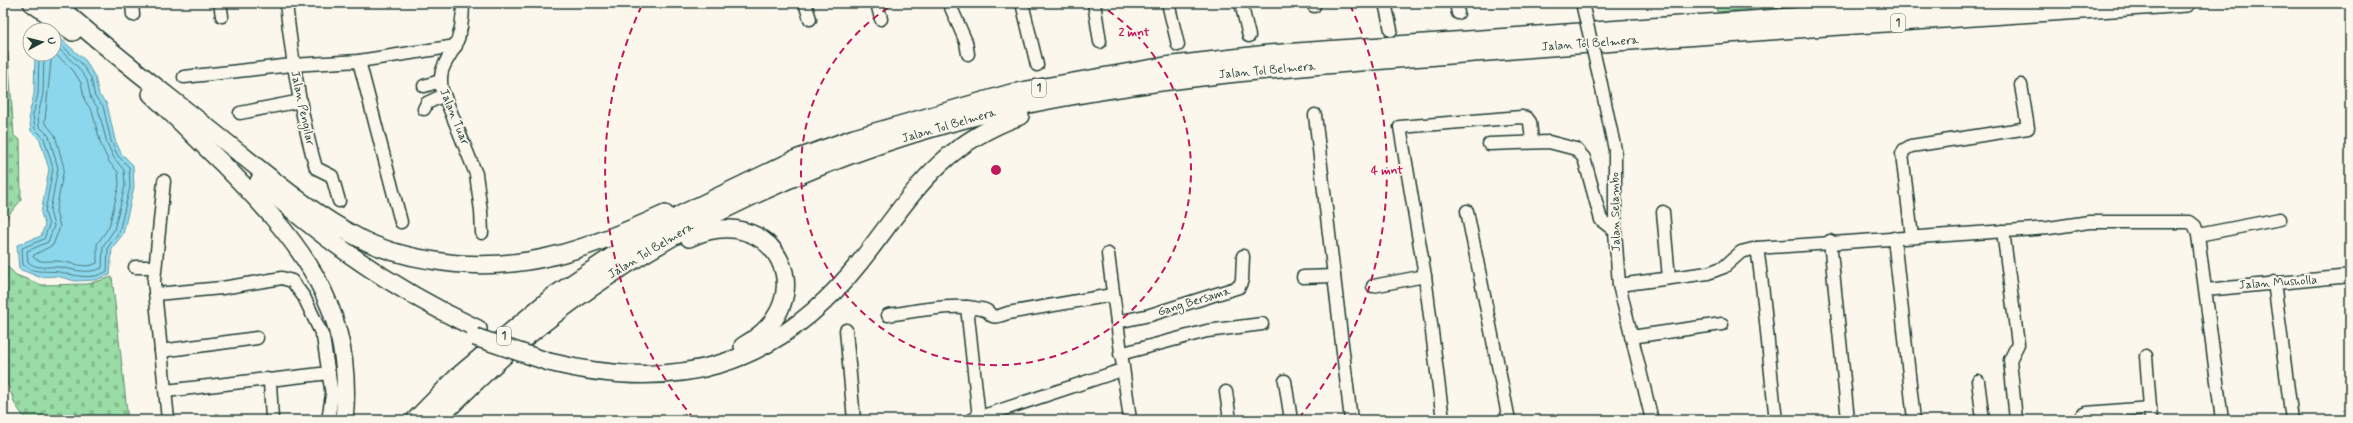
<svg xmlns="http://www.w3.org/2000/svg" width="2353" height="423" viewBox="0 0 2353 423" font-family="Mynerve,sans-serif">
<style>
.grass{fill:url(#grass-tufts);stroke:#5c8c6d}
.cemetery{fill:url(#cemetery-stones);stroke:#5c8c6d}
.water{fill:#8dd7ed;stroke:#6199a3}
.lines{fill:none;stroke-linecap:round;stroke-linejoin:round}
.shore{stroke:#4b7b7e;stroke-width:1}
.minor-casing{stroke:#1f3d34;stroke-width:15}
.highway-casing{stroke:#1f3d34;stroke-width:20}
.minor{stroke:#fbf7ec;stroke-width:12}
.highway{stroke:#fbf7ec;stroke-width:17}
.minor-bridge-casing{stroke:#1f3d34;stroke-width:15;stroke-linecap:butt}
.highway-bridge-casing{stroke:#1f3d34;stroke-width:20;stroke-linecap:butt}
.minor-bridge{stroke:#fbf7ec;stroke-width:12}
.highway-bridge{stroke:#fbf7ec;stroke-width:17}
.ring{fill:none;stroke:#c2185b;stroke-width:2;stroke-dasharray:7 5}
.labels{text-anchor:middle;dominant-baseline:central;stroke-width:3.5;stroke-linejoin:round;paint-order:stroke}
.shield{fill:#fbf7ec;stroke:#61756b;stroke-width:1}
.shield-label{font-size:11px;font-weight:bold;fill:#1f3d34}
.street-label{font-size:12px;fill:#1f3d34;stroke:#fbf7ec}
.centre{fill:#c2185b;stroke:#fbf7ec;stroke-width:2}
.ring-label{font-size:12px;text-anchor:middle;font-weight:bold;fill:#c2185b;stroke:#fbf7ec;stroke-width:3.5;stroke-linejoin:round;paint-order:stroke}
</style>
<defs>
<pattern id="grass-tufts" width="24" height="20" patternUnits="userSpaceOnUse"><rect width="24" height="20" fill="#9adca6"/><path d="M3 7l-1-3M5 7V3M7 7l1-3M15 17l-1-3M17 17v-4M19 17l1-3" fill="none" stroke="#84be90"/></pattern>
<pattern id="cemetery-stones" width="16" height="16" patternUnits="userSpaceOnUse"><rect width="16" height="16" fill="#9adca6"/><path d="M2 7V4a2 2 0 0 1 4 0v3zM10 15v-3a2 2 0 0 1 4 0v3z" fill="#84be90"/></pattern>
</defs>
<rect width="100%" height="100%" fill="#fbf7ec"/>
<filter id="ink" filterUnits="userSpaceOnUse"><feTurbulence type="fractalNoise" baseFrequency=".025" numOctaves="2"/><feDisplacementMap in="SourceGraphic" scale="8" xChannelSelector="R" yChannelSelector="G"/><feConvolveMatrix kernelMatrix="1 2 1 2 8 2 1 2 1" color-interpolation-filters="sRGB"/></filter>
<g filter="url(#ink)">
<path class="grass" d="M1716,3H1828L1717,12Z"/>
<g class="cemetery">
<path d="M3,52H8L14,136L20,140L21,200L7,217L3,231Z"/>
<path d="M3,266L9,268L16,275L42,285L88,284L112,277L128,420H26L15,404L3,371Z"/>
</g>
<path class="water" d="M61,39L85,60L95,77L99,95L107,104L115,140L121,153L133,165L134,187L123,234L112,248L110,275L95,280L75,281L57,276L39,277L19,269L17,245L41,236L45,225L41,213L49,169L40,140L31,131L29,115L34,94L35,54H54V40Z"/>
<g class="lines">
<g class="shore">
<path d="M39,54L38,94L33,115L35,129L44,138L53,168L45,212L49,225L44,239L22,248L23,265C35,274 45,270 59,272C74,275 92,281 107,271L108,247L119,232L130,187L129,167L118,156L111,141L103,106L95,97L91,78L81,63L60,44H54"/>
<path d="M44,54L43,94L38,115L39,126L49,136L58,168L50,211L54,226L48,242L27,251L28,262C37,270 47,266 58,267C73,269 87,275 102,268L103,246L114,230L125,186L124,170L114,158L107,143L98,108L91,99L87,80L77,66L59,49H54"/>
<path d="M52,55H56L73,70L81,83L85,101L92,111L101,145L109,162L118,172L119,185L109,227L97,244V263C85,270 71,262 58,261C49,260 41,264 33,257L34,255L53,245L60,227L56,211L64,168L55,135L45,123Z"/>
</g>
<defs>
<g id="minor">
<path d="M132,3L133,15"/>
<path d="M220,3L222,16"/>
<path d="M286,3C292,59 300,114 316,168L332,176L339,201"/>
<path d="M463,3C463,17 461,34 455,46C446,64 438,68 442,90L476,174L481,211L482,233"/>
<path d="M805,3L810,19"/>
<path d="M877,3L881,19"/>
<path d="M949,3L966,42L968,54"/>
<path d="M1022,3L1037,65"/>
<path d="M1094,3L1100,42"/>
<path d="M1168,3L1178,45"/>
<path d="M1241,3L1249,36"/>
<path d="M1314,3V6"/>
<path d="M1385,3L1391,30"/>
<path d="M1456,3L1458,13"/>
<path d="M359,61L401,222"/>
<path d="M184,77L292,65L359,61L456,46"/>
<path d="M1601,84L1615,150V231L1619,285L1652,420"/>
<path d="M424,86L440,81"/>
<path d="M424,109L427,103L444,95"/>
<path d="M240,113L301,101"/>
<path d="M1315,115L1351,420"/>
<path d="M1489,144L1549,142L1576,149L1584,158L1601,220L1615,231"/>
<path d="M164,181L154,281L168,420"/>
<path d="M1467,211L1509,420"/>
<path d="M1663,212L1669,278"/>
<path d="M2003,231L2018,344L2010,360L2016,420"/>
<path d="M2198,235L2280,219"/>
<path d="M1912,237L1902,154L1904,150L1911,146L2028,128L2021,85"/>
<path d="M1894,238L1914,420"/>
<path d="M1830,241L1848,420"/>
<path d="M1757,248C1766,305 1769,363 1776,420"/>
<path d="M1108,254L1130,420"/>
<path d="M135,267H155"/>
<path d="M1303,277L1334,276"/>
<path d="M2274,282L2292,420"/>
<path d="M1619,285L1708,273L1724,267L1741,252L1757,248L2049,228L2089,222H2190L2195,226L2198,235L2222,420"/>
<path d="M1373,286L1425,276"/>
<path d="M2206,290L2350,276"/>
<path d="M156,294L222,288L282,278L292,281L304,297L323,337L332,395L328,420"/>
<path d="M967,307L979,418"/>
<path d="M888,315C918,311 951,303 981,309C996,311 984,322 1008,313L1112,295"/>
<path d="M1117,322L1150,315L1239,287L1242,280L1243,256"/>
<path d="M846,330L854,420"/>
<path d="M1631,337L1722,324"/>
<path d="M161,351L257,338"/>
<path d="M1120,354L1207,331L1262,324"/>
<path d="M2146,356L2151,420"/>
<path d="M269,380L329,373"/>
<path d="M1285,381L1291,420"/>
<path d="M1978,381L1983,420"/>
<path d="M166,391L267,379L270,382L272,420"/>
<path d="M1226,392L1230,420"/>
<path d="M971,420L1122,370"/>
<path d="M1443,420L1425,276L1400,127L1521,117L1527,118L1530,122L1532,141"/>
<path d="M2080,420L2082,415L2086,413L2150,408"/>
</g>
<g id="highway">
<path d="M32,3L73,32"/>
<path d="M55,3C108,51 166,94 222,139C266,174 309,212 359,238C382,250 405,256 430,260C517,276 586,250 665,214"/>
<path d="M151,94C175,116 198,140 221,162C297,239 356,305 344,420"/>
<path d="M259,181C325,242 397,291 478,329"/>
<path d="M689,238C774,198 827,300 743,346"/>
<path d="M549,362C677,394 777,367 860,262C912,196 937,146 1020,116"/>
<path d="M415,420L457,377L552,297L617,253L682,214L796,159L854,138L1011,93L1165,66L1268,54L1991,3"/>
<path d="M437,420C465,392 494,363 525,338C663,224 841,145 1015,107C1178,72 1346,64 1512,50C1737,32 1962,18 2187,3"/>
</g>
</defs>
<use href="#minor" class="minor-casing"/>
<use href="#highway" class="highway-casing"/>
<use href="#minor" class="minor"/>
<use href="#highway" class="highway"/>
<defs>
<path id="minor-bridge" d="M1582,3L1601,84"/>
<path id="highway-bridge" d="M475,337L549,362"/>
</defs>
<use href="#minor-bridge" class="minor-bridge-casing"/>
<use href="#highway-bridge" class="highway-bridge-casing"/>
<use href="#minor-bridge" class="minor-bridge"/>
<use href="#highway-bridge" class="highway-bridge"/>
</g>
</g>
<g class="ring">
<path d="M1098 4A195 195 0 1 1 894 4"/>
<path d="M694 419A391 391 0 0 1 642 5M1350 5A391 391 0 0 1 1298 419"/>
</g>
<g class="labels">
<g class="shield">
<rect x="1891" y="14" width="14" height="18" rx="3"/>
<rect x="1032" y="79" width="14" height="18" rx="3"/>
<rect x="497" y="327" width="14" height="18" rx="3"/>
</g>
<g class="shield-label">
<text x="1898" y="23">1</text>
<text x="1039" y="88">1</text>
<text x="504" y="336">1</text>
</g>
<g class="street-label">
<text transform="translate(1590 44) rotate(-4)">Jalan Tol Belmera</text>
<text transform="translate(1267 71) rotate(-5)">Jalan Tol Belmera</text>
<text transform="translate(302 108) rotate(78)">Jalan Pengilar</text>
<text transform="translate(454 117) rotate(68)">Jalan Tuar</text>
<text transform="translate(949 126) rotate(-16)">Jalan Tol Belmera</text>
<text transform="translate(1616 212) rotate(-91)">Jalan Selambo</text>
<text transform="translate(651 251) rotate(-31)">Jalan Tol Belmera</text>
<text transform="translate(2278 283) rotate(-4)">Jalan Musholla</text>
<text transform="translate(1194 302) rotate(-17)">Gang Bersama</text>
</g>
</g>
<circle cx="996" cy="170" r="6" class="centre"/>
<g class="ring-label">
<text x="1134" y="36">2 mnt</text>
<text x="1387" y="174">4 mnt</text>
</g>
<rect width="2353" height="423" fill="none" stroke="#fbf7ec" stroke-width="16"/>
<rect x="8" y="8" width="2337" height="407" fill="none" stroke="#1f3d34" stroke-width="1.5" filter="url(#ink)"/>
<g transform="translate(42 42) rotate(83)"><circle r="19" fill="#fbf7ec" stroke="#a3ada2"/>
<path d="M0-3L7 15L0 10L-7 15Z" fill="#1f3d34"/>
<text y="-6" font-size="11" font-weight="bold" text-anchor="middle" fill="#1f3d34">U</text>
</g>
</svg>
